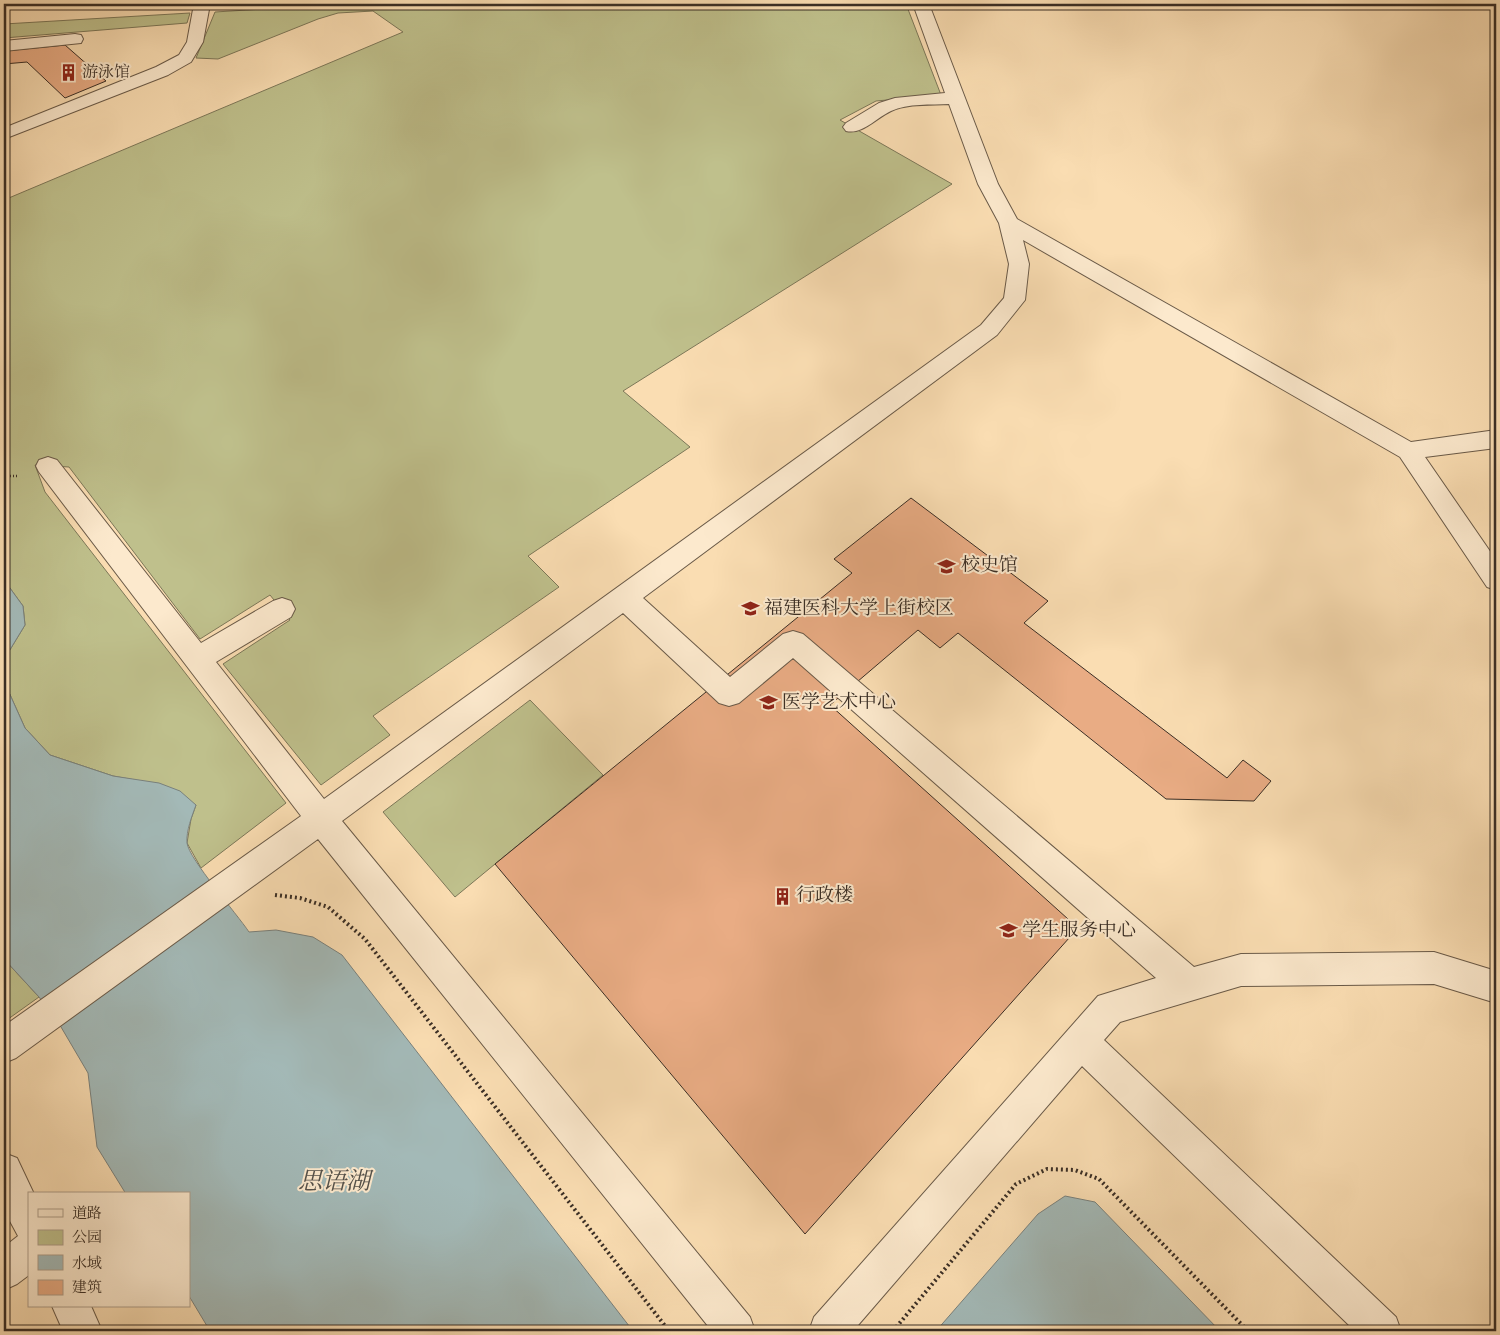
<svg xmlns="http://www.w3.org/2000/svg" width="1500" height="1335" viewBox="0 0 1500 1335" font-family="Vollkorn,'Noto Serif SC',serif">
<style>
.green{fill:#bfc08c;stroke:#7c7758}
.water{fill:#a3b9b7;stroke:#79817d}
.building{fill:#e9ac84;stroke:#3a2e25}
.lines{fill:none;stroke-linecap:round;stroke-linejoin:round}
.minor-casing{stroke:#6a5a48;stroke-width:2}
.path-far1{stroke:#3a2e25;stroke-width:2.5;stroke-dasharray:1 2;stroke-linecap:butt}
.path{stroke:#3a2e25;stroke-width:4;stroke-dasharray:2 3;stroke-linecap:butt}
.minor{fill:#fce9cd;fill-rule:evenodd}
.labels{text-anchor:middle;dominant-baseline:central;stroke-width:4;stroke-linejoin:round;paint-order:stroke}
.far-poi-label{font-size:16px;fill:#3a2e25;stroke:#fce9cd;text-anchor:start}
.poi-label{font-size:19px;fill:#3a2e25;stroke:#fce9cd;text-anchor:start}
.near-water-label{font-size:24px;font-style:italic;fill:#54514a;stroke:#fce9cd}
</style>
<rect width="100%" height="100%" fill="#faddb2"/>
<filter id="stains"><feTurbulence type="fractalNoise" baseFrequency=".004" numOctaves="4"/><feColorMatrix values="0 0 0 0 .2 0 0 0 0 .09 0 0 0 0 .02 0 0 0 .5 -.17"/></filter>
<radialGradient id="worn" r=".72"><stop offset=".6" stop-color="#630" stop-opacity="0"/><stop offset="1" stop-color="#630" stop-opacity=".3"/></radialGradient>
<g class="green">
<path d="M344,4H906L941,95L876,101L840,120L952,184L623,391L690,447L528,556L559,587L373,716L390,735L321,785L223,664L290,620L270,595L200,639L69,467L35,465L45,492L286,803L201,868L187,843L191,819L196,805L135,780L113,776L50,755L25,728L7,688L8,653L25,625L23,606L7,584L4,569V200L403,32L373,11L338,13L318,19L218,59L196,58L215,12Z"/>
<path d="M190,13L187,23L4,38V24Z"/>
<path d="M530,700L603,775L455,897L383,812Z"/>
<path d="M4,959L39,997L4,1022Z"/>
</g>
<g class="water">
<path d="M4,569L7,584L23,606L25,625L8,653L7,688L25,728L50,755L113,776L159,783L180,791L196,805C192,816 186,831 187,843C189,859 237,914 249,932L276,930L313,937L342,955L633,1331H210L189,1296V1194H126L97,1147L88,1073L61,1027L39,997L4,959Z"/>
<path d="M1065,1196L1095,1202L1220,1331H936L1038,1214Z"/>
</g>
<g class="building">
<path d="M65,45L106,81L65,98L27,62L4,64V51Z"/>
<path d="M911,498L1048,601L1024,623L1227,778L1243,760L1271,781L1254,801L1166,799L958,633L940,648L918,630L830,705L1078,928L805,1234L495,864L852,573L834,559Z"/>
</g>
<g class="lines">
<defs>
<g id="minor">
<path d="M194,4H210L203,42L191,62L168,75L4,139V128L156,67L179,55L187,42Z"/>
<path d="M913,4H929L998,184L1017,219L1411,442L1496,430V448L1425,457L1496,560V590L1487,587L1400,457L1023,240L1029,264L1025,300L997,335L643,598L730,677L783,634L793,631L803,634L1194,967L1241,954L1434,952L1496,971V1003L1434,984L1241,986L1120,1022L1104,1040L1396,1317L1401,1331H1355L1082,1066L853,1331H809L814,1317L1098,996L1156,978L793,658L739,703L729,706L719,703L623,613L342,821L750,1317L755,1331H712L318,839L16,1058L4,1063V1026L301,816L39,472L36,466L39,460L48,457L57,460L201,643L273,601L282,598L291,601L295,609L291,617L216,662L324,799L981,325L1004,298L1009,264L999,223L978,184L949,104C931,105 908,103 891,111C876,118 862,135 846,131L843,127L846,123L879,103L895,98L945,93Z"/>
<path d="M75,34L81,35L83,39L81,43L4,51V41Z"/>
<path d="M4,1153L17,1158L34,1194H29V1275L17,1284L4,1290V1247L18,1236L4,1210Z"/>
<path d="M52,1306H91L102,1331H63Z"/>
</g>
</defs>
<use href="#minor" class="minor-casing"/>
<path class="path-far1" d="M4,476H18"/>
<g class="path">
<path d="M275,895L300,898L328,907L365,939L669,1331"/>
<path d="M893,1331L1016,1184L1047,1169L1075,1170L1099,1179L1248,1331"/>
</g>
<use href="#minor" class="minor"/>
</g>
<defs>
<symbol id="building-bare" viewBox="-9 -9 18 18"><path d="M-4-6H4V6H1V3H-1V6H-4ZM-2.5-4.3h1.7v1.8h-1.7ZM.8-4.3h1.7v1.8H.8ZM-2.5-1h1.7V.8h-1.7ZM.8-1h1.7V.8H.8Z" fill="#8f2418" stroke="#fce9cd" stroke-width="2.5" paint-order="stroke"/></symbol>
<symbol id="university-bare" viewBox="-9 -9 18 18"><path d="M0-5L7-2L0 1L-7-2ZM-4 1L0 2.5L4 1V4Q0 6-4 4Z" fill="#8f2418" stroke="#fce9cd" stroke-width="2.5" paint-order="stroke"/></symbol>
</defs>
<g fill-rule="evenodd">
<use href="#building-bare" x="56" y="60" width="25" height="25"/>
<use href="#university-bare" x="934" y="554" width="25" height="25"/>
<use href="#university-bare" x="738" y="596" width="25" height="25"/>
<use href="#university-bare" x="756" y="690" width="25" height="25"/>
<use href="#building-bare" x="770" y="884" width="25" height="25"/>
<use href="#university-bare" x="996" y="918" width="25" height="25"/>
</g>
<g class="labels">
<g class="far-poi-label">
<text x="82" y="73">游泳馆</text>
</g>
<g class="poi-label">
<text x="961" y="566">校史馆</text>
<text x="764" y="609">福建医科大学上街校区</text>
<text x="782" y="703">医学艺术中心</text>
<text x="796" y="896">行政楼</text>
<text x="1022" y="931">学生服务中心</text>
</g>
<g class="near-water-label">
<text x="334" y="1183">思语湖</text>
</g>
</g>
<rect width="1500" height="1335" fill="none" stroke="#faddb2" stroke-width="20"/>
<rect x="5" y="5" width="1490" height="1325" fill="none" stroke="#3a2e25" stroke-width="2.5"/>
<rect x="10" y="10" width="1480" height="1315" fill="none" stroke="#3a2e25"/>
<rect x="28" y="1192" width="162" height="115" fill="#fce9cd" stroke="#ae9e8a"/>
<rect x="38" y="1209" width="25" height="8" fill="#fce9cd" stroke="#ae9e8a"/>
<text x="72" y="1218" font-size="15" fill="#3a2e25">道路</text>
<rect x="38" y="1230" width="25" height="15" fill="#bfc08c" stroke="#ae9e8a"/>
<text x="72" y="1242" font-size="15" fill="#3a2e25">公园</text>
<rect x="38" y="1255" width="25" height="15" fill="#a3b9b7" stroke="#ae9e8a"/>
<text x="72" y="1268" font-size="15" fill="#3a2e25">水域</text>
<rect x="38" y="1280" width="25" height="15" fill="#e9ac84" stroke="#ae9e8a"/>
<text x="72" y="1292" font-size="15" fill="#3a2e25">建筑</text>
<rect width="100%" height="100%" filter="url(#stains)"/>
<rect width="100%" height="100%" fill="url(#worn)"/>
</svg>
